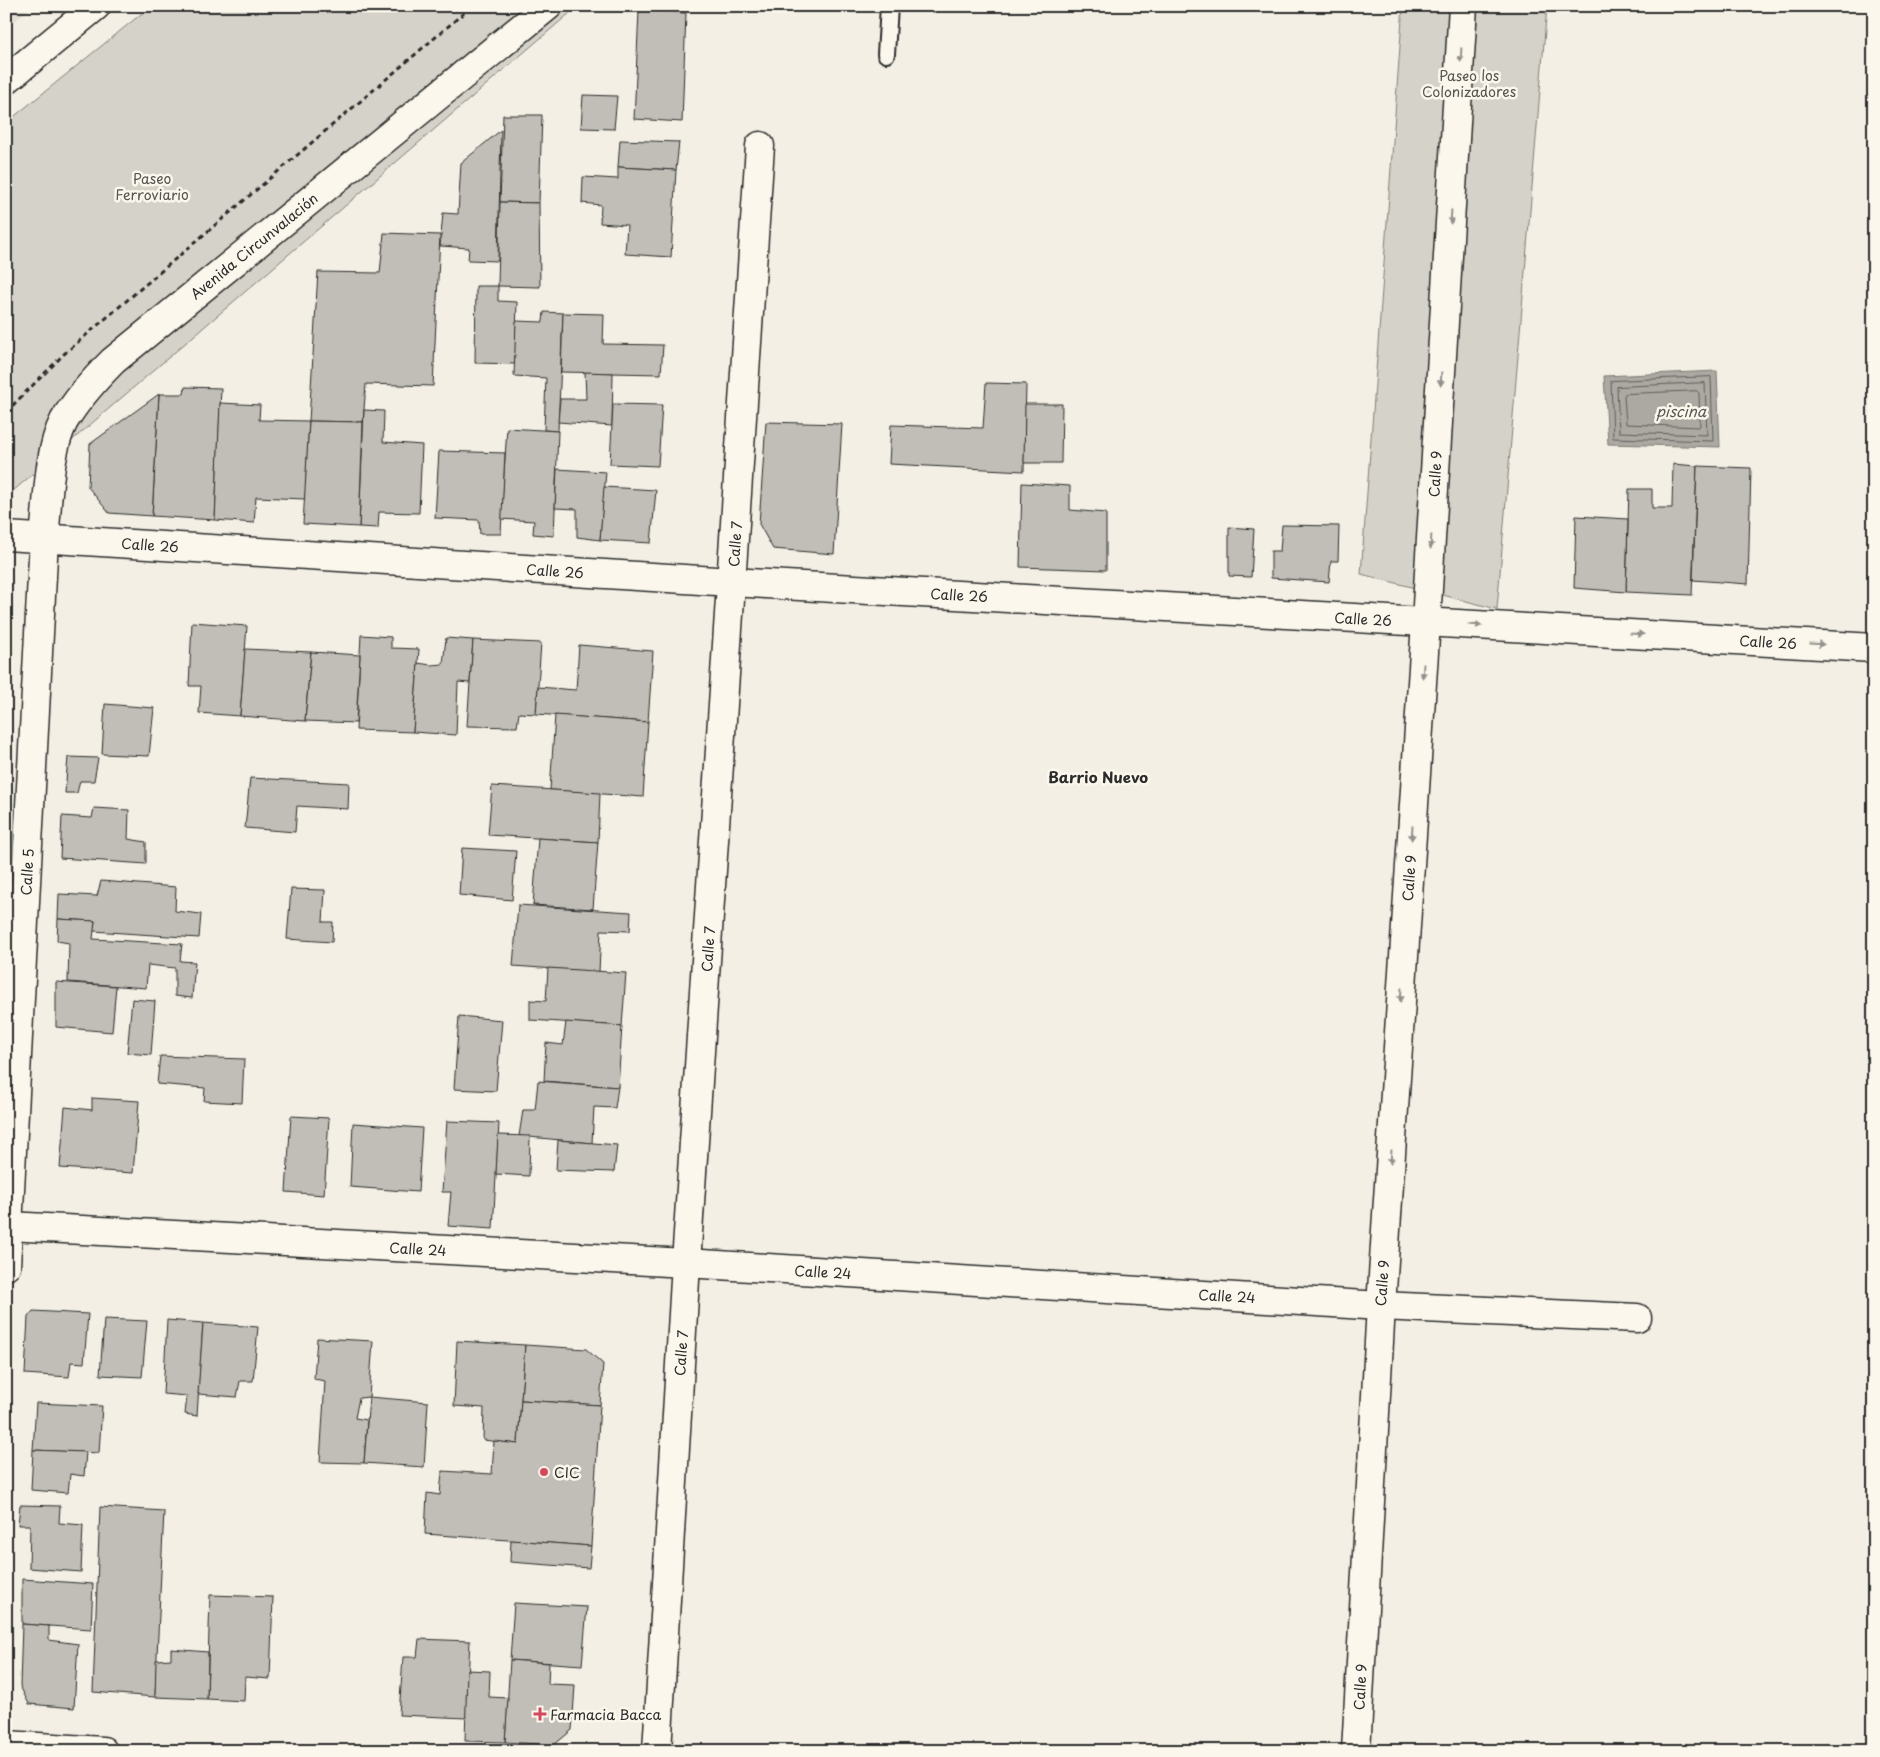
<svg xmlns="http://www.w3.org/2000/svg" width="1880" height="1757" viewBox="0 0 1880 1757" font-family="'Playpen Sans',sans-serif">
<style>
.built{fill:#e4e0d6}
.green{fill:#d5d2c9;stroke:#807e7a}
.water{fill:#aca9a2;stroke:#787772}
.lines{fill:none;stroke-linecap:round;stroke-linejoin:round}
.shore{stroke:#5f5d5b;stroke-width:1}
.building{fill:#c0beb6;stroke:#2b2b2b}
.lane-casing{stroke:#2b2b2b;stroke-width:20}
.street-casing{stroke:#2b2b2b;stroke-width:31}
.secondary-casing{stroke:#2b2b2b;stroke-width:31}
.path{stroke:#2b2b2b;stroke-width:3;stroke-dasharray:5 4;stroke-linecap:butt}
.lane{stroke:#fbf7ec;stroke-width:16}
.street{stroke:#fbf7ec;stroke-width:28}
.secondary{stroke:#fbf7ec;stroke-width:28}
.oneway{fill:#93918c}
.poi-dot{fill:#d1495b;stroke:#fbf7ec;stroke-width:2}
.labels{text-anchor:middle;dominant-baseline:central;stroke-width:5;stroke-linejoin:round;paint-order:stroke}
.park-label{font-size:14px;fill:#565552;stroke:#fbf7ec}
.street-label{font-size:14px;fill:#2b2b2b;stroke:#fbf7ec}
.poi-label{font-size:14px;fill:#2b2b2b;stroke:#fbf7ec;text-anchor:start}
.water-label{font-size:15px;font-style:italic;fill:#585755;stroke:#fbf7ec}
.neighbourhood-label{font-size:15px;font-weight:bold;fill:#2b2b2b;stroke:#fbf7ec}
</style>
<rect width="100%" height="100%" fill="#f3efe4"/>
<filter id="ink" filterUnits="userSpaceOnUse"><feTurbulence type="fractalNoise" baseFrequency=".02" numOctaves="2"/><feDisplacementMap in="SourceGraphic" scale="10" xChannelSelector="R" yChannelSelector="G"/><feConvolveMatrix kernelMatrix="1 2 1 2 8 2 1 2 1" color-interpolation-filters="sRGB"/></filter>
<g filter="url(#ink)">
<path class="built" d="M6,6H33L6,28Z"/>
<g class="green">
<path d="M151,6H578L6,497V123Z"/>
<path d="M1403,6H1547L1497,609L1361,574Z"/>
</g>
<path class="water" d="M1717,371L1720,447L1608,444L1604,376Z"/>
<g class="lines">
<g class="shore">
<path d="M1711,377L1713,441L1613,438L1611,381Z"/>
<path d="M1705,383L1707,435L1619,432L1617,387Z"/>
<path d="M1697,391L1699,393L1700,425L1699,427L1626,424L1624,396L1625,394Z"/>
</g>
</g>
<g class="building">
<path d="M639,11L686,13L682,122L634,119Z"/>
<path d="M583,95L617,96L614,129L581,128Z"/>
<path d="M503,115H542L539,203L500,202Z"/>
<path d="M501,130L498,261L468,260L469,248L440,246L443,213L458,214L461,163Z"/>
<path d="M620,140L679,142L676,170L618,167Z"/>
<path d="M618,167L676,170L671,257L625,254L627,225L600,223L601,205L582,203L583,177L618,179Z"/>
<path d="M500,202L539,203L540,287L498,286Z"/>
<path d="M384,233L440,235L433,386L366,384L363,422L309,421L318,272L380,273Z"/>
<path d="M476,286H498V301L517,302L515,364L475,363Z"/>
<path d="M544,312L563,313L558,431L544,430L546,378L514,376L516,321L543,322Z"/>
<path d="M563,313L604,314L603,344L663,345L661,374L561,372Z"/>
<path d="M585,372L613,373L612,426L558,422L560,399H586Z"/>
<path d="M986,383L1026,384L1024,471L889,464L891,425L983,428Z"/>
<path d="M185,387L221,388L215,520L152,516L159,394H184Z"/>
<path d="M159,394L152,516L109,513L88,487L90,444Z"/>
<path d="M220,403L260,405L259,420L309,421L305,499L256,497L254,523L215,520Z"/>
<path d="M613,404L662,405L658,466L610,464Z"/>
<path d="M1025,404H1062L1061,463H1024Z"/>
<path d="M364,410L384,411L383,442L422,445L419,513L379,512L378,528L359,527Z"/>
<path d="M309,421L363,422L359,527L303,524Z"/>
<path d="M766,422L842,424L834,554L773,549L759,524Z"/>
<path d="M507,428L558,431L554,536L533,534L534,521L501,519Z"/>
<path d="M439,451L505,453L501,534H480L479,520L435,518Z"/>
<path d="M1673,464L1697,466L1692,595L1626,592L1629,489H1652V508H1672Z"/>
<path d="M1697,466L1751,468L1748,584L1693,580Z"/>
<path d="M557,469L606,472L600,540L577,537V509L555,508Z"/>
<path d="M1022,483L1070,486V510L1106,513V570L1020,567Z"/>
<path d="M604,487L656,490L651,543L600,540Z"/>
<path d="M1576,516L1628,519L1626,592L1574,588Z"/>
<path d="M1282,525L1339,526L1338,561H1331L1329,582L1271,578V551H1280Z"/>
<path d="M1229,527L1254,529L1251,577L1229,576Z"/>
<path d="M192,622L247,626L240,716L199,713L201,686H189Z"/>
<path d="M361,635L391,637V648L419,649L413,732L356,730Z"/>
<path d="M446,638L473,640L470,683L458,682L456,735L413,732L418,663L431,665L443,664Z"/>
<path d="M473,640L541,643L536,714L519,713L517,727L467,726Z"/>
<path d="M579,645L653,651L648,722L536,714L538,687L576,690Z"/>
<path d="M245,649L311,652L305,721L240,716Z"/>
<path d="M311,652L360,655L356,723L305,721Z"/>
<path d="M105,704L154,708L149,756L102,754Z"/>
<path d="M555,715L648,722L643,797L550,790Z"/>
<path d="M68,757L98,758L94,781H80L77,793H65Z"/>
<path d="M250,778L349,783L348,809L297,806L295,832L245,828Z"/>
<path d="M492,786L600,793L598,842L488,835Z"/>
<path d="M94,808L129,810L128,839L146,842V864L60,858L62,816L92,818Z"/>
<path d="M538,838L598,842L593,909L533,905Z"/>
<path d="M462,848L516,851L512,900L459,895Z"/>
<path d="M101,881L176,887L175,911L201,914L199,938L93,931L95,921L58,919L59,894L97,896Z"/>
<path d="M291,889L325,890L323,922H333L332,942L287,939Z"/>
<path d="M518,905L631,912L630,931L601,930L599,972L513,966Z"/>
<path d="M58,919L95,921L93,939L182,944L180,961L195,962L192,998L175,996V968L148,965L146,988L68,982L69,943L57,941Z"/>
<path d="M548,968L626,973L622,1026L530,1020V1000L546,1001Z"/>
<path d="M56,982L116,986L112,1032L56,1027Z"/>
<path d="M132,999L155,1001L151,1055L127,1053Z"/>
<path d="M459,1016L502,1020L496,1091L454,1089Z"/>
<path d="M566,1022L622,1026L618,1087L544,1081L546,1043L563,1045Z"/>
<path d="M160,1056L244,1059L242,1103L204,1101L205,1088L157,1084Z"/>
<path d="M538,1081L618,1087L615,1108L594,1107L592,1143L519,1136L523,1110H535Z"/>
<path d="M92,1098L139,1101L133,1173L60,1168L65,1107L92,1110Z"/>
<path d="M291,1116L329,1118L324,1195L286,1192Z"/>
<path d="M447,1121L499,1123L493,1229L448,1226L451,1192H442Z"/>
<path d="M353,1123L422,1128L418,1192L350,1187Z"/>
<path d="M498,1135L530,1136L529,1176L496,1174Z"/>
<path d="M558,1140L617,1145L614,1172L556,1170Z"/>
<path d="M33,1311L88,1314L84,1363L71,1362L69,1377L25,1374L28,1317Z"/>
<path d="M104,1319L147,1321L142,1377L100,1375Z"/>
<path d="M167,1320L203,1323L197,1416L185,1414L187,1396L163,1394Z"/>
<path d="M203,1323L258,1327L253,1381H240L237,1397L198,1394Z"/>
<path d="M317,1338L373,1341L369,1397L359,1398L355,1418L367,1420L364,1463L320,1462L325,1381L314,1379Z"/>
<path d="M457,1341L525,1345L518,1444L483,1440L484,1408L454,1406Z"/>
<path d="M525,1345L586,1349L603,1364L600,1405L521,1400Z"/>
<path d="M369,1397L428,1402L424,1467L364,1463Z"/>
<path d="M521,1400L600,1405L591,1546L425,1534L427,1493L440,1495L442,1471L492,1474L494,1441L518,1444Z"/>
<path d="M36,1403L102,1406L99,1453L33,1450Z"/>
<path d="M33,1450L86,1452L84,1476L70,1474L68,1493L31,1490Z"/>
<path d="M20,1505L60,1506L59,1523L83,1525L81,1572L29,1568L30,1525H18Z"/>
<path d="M100,1507L164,1511L155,1697L93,1692Z"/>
<path d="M511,1540L591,1546L589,1568L510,1562Z"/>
<path d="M22,1579L93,1584L91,1629L22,1624Z"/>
<path d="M210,1595L273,1597L270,1679L245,1677L244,1701L207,1699Z"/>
<path d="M514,1603L587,1607L582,1665L510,1660Z"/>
<path d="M22,1624L49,1626V1640L78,1644L74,1708L29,1704L20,1686Z"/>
<path d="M419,1639L470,1641L466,1718L399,1715L403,1657H417Z"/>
<path d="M171,1649L208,1652L207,1699L155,1697L156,1660L171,1659Z"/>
<path d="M510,1660L549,1663L548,1684L575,1685L572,1730L554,1745L505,1742Z"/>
<path d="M467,1670L490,1671L489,1697L508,1698L505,1742L465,1741Z"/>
</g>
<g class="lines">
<defs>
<path id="lane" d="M886,54L889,6"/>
<g id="street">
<path d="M6,536L732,582L1874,648"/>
<path d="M9,1226L686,1263L1381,1306L1637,1318"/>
<path d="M6,1266L44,538C48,503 48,451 64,421C77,399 95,379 113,361L548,6"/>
<path d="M6,1745L103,1751"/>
<path d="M657,1751L686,1263L760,146"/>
<path d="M1356,1751L1381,1306L1426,622L1463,6"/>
</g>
<path id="secondary" d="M6,80L96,6"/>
</defs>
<use href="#lane" class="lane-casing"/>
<use href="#street" class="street-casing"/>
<use href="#secondary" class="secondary-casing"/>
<path class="path" d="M6,412L64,354L472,6"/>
<use href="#lane" class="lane"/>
<use href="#street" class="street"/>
<use href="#secondary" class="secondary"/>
</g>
<defs><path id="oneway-solid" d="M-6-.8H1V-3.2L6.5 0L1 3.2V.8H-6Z" transform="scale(1.25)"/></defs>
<g class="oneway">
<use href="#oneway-solid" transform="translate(1461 55) rotate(93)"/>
<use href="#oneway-solid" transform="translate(1451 217) rotate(93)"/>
<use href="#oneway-solid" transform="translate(1441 379) rotate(93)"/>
<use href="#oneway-solid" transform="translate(1431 542) rotate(93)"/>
<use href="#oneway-solid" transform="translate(1475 625) rotate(3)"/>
<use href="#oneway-solid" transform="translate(1637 634) rotate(3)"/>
<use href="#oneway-solid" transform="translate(1817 644) rotate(3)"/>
<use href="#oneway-solid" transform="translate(1423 671) rotate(94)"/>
<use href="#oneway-solid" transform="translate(1412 833) rotate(94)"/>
<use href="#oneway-solid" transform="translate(1401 995) rotate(94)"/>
<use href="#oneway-solid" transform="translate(1391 1157) rotate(94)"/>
</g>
</g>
<g class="poi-dot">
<circle cx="544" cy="1472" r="5"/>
<path d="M537.5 1706.5h5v5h5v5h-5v5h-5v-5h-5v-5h5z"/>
</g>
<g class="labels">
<g class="park-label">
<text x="1469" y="75">Paseo los<tspan x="1469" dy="16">Colonizadores</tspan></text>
<text x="152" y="178">Paseo<tspan x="152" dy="16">Ferroviario</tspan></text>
</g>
<g class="street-label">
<text transform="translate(254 246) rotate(-39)">Avenida Circunvalación</text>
<text transform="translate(1435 474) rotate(-87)">Calle 9</text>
<text transform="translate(735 544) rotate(-86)">Calle 7</text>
<text transform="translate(150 545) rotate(4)">Calle 26</text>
<text transform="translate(555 571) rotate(4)">Calle 26</text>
<text transform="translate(959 595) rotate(3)">Calle 26</text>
<text transform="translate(1363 619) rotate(3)">Calle 26</text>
<text transform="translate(1768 642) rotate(3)">Calle 26</text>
<text transform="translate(27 872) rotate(-87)">Calle 5</text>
<text transform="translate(1409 878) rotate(-86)">Calle 9</text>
<text transform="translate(708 949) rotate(-86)">Calle 7</text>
<text transform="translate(418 1249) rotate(3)">Calle 24</text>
<text transform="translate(823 1272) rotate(3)">Calle 24</text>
<text transform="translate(1382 1283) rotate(-86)">Calle 9</text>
<text transform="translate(1227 1296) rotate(3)">Calle 24</text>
<text transform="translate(681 1353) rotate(-86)">Calle 7</text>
<text transform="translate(1360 1687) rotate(-87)">Calle 9</text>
</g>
<g class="poi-label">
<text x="554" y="1472">CIC</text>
<text x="550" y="1714">Farmacia Bacca</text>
</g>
<g class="water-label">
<text x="1681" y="410">piscina</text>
</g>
<g class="neighbourhood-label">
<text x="1098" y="776">Barrio Nuevo</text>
</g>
</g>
<rect width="1880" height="1757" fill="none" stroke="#fbf7ec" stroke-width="25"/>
<rect x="12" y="12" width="1855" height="1732" fill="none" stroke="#2b2b2b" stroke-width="2" filter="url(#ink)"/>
</svg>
